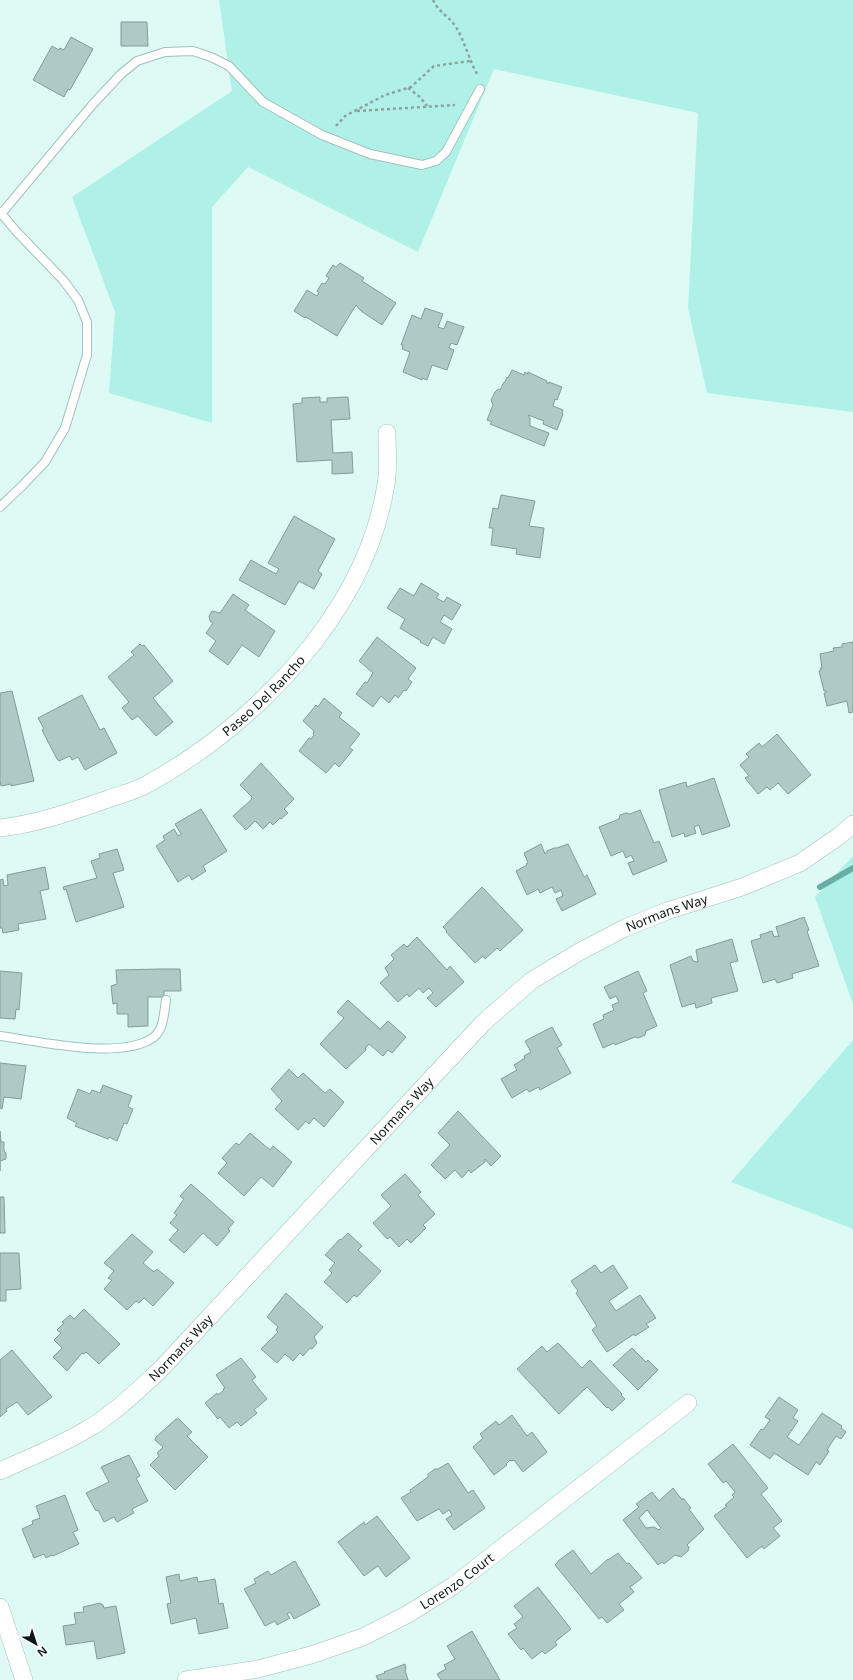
<svg xmlns="http://www.w3.org/2000/svg" width="853" height="1680" viewBox="0 0 853 1680" font-family="'Noto Sans',sans-serif">
<style>
.green{fill:#b0f1e7}
.lines{fill:none;stroke-linecap:round;stroke-linejoin:round}
.stream{stroke:#69aea4;stroke-width:6}
.building{fill:#afcac6;stroke:#839c98;fill-rule:evenodd}
.lane-casing{stroke:#a4bfba;stroke-width:10}
.street-casing{stroke:#a4bfba;stroke-width:18}
.path{stroke:#8da29e;stroke-width:2.5;stroke-dasharray:3 3;stroke-linecap:butt}
.lane{stroke:#fff;stroke-width:8}
.street{stroke:#fff;stroke-width:17}
.labels{text-anchor:middle;dominant-baseline:central;stroke-width:3;stroke-linejoin:round;paint-order:stroke}
.street-label{font-size:13px;fill:#0e1716;stroke:#fff}
</style>
<rect width="100%" height="100%" fill="#defaf5"/>
<g class="green">
<path d="M219,0H853V412L707,393L688,308L698,113L494,69L418,252L248,167L212,207V423L109,393L115,312L72,197L232,91Z"/>
<path d="M853,856V1004L815,897Z"/>
<path d="M853,1040V1229L731,1182Z"/>
</g>
<g class="lines">
<path class="stream" d="M820,887L853,868"/>
</g>
<g class="building">
<path d="M121,22H147L148,46H121Z"/>
<path d="M71,37L93,49L70,90L68,89L64,97L33,80L52,46L59,50L60,48L64,50Z"/>
<path d="M340,263L364,278L362,281L396,303L382,325L361,311L356,305L337,336L306,317L305,318L294,311L307,290L317,296L319,292L317,291L322,283L325,284L329,278L326,276L333,265L336,267Z"/>
<path d="M425,308L443,314L438,327L444,329L447,321L464,327L457,345L451,343L449,348L454,350L447,370L432,365L427,380L422,378V380L403,372L410,352L402,349L403,345H401L412,315L421,319Z"/>
<path d="M512,370L524,375L525,372L528,374V372L547,381V383L549,384V382L562,387L557,400L555,399L553,406L563,410L562,413L563,414L557,430L543,424L544,421L528,415L530,418V426L549,433L544,446L490,424L492,422L487,420L493,405L491,400L495,392L498,389L500,390L504,382H505L507,377L508,378Z"/>
<path d="M320,397V402H327V398L348,397L350,419L331,420L333,453L352,452L353,473L332,474V460L297,462L293,404L302,403V398Z"/>
<path d="M501,495L535,501L529,526L544,528L540,558L516,554L517,549L491,545L493,528H489L493,508L498,509Z"/>
<path d="M294,516L335,539L318,571L322,574L314,589L299,581L285,605L239,580L251,560L276,574L279,569L268,563Z"/>
<path d="M421,583L439,594L436,598L444,602L447,597L461,605L452,620L444,615L440,622L452,629L444,644L433,637L428,646L420,642L421,641L400,628L405,619L387,608L400,588L414,596Z"/>
<path d="M233,594L249,605L245,610L275,631L259,657L242,645L228,665L209,651L216,641L206,633L213,623L210,621L209,616L212,611L220,613Z"/>
<path d="M377,637L416,668L408,679L412,682L406,691L404,690L398,698L395,695L389,703L381,696L373,707L356,694L365,682L367,683L373,673L359,661Z"/>
<path d="M853,642V712L849,713L847,701L827,706L824,693H826V691H824L819,671L821,670L820,668H822L820,654L834,651L833,648L842,647V644Z"/>
<path d="M140,644L142,646L144,645L173,681L153,698L173,722L156,736L138,716L132,720L122,708L129,702L108,677L134,655L131,652Z"/>
<path d="M12,691L34,781L11,786V784L1,786L0,781V693Z"/>
<path d="M82,695L100,730L104,728L117,753L85,770L78,757L72,760L70,756L59,761L57,759L42,730L44,729L38,718Z"/>
<path d="M324,698L342,713L339,717L360,734L349,748L353,750L339,767L335,763L326,773L299,751L309,738L311,739L314,735L313,734L314,731L303,721L316,705L318,707Z"/>
<path d="M777,734L811,775L788,794L778,783L770,790L767,787L758,794L745,778L749,776L740,765L749,757L746,754L759,743L762,747Z"/>
<path d="M261,763L294,799L284,809L288,813L281,819L280,818L273,825L270,822L263,829L255,821L246,830L233,816L251,800L252,797L240,785Z"/>
<path d="M714,778L730,826L702,835L699,825L694,827L696,833L685,837L684,833L672,837L659,790L686,782L687,787Z"/>
<path d="M201,809L227,851L203,866L206,871L192,880L189,875L178,882L156,846L165,840L163,836L174,829L178,836L181,834L175,824Z"/>
<path d="M640,810L654,843L659,841L667,861L633,875L628,863L634,861L631,855L626,858L623,851L611,856L599,827L619,819L620,815L626,813L630,814Z"/>
<path d="M541,844L545,854L547,851L554,848H557L568,844L584,877L587,875L596,894L562,911L556,899L563,896L561,890L555,893L552,887L540,893L538,889L527,895L516,871L527,865L526,864L528,863L524,853Z"/>
<path d="M117,849L124,870L113,873L124,907L76,922L66,889L64,890L63,887L97,878L91,861L100,858L99,854Z"/>
<path d="M45,867L49,889L40,891L46,919L18,924L19,930L3,933L2,928H0V880L3,879L4,886L8,885L7,875Z"/>
<path d="M482,887L523,930L500,951L497,948L485,959L483,956L475,963L446,932L447,931L443,927Z"/>
<path d="M804,917L809,930L807,931L819,966L792,974L793,978L777,983L775,979L763,983L751,941L761,938L760,935L772,931L774,937L778,936L779,937L776,927Z"/>
<path d="M417,937L447,970L450,966L464,982L436,1007L427,998L433,993L429,988L423,993L419,988L409,997L407,994L398,1002L380,983L389,975L385,968L394,959L391,955L404,944L407,947Z"/>
<path d="M732,939L738,961L730,963L738,991L711,998L712,1003L696,1008L695,1003L682,1007L670,965L691,956L693,961L698,962L696,950Z"/>
<path d="M161,969H180L181,991H164V997H148V1026L128,1027V1014H117V1003L113,1004L111,986L117,984L116,970Z"/>
<path d="M0,971L22,973L19,1010L16,1009L15,1019L0,1018Z"/>
<path d="M638,971L647,991L643,993L657,1026L646,1031L645,1035L638,1038L635,1037L615,1045L614,1043L603,1048L593,1024L604,1019L603,1015L614,1010L612,1005L619,1002L616,996L610,999L604,987Z"/>
<path d="M348,1000L380,1029L388,1021L406,1037L392,1053L388,1050L383,1056L369,1044L365,1049L366,1050L346,1069L320,1044L344,1018L337,1012Z"/>
<path d="M552,1027L562,1045L557,1048L571,1073L540,1090L539,1087L529,1092L527,1089L512,1098L501,1079L517,1070L514,1065L525,1058L524,1056L531,1052L525,1041Z"/>
<path d="M0,1063L26,1066L21,1099L4,1097L2,1109L0,1108Z"/>
<path d="M289,1069L298,1078L303,1073L325,1093L330,1089L344,1102L324,1127L314,1118L309,1124L306,1121L298,1130L275,1109L282,1101L271,1089Z"/>
<path d="M103,1085L132,1096L128,1107L133,1109L127,1124L124,1123L117,1141L109,1137L108,1139L75,1126L77,1123L67,1118L78,1089L90,1094L92,1090L100,1093Z"/>
<path d="M458,1111L501,1156L491,1166L485,1159V1162L471,1173L469,1170L462,1178L455,1170L445,1179L431,1165L450,1145L438,1133Z"/>
<path d="M0,1131L1,1142H4V1151L6,1153V1159L0,1161V1171Z"/>
<path d="M250,1133L270,1150L273,1146L292,1162L273,1187L261,1177L244,1196L218,1173L227,1163L222,1158L236,1143L239,1145Z"/>
<path d="M405,1174L421,1192L418,1195L435,1214L423,1225L426,1228L411,1243L407,1239L399,1247L390,1237L387,1239L373,1223L391,1206L381,1195Z"/>
<path d="M191,1184L234,1222L228,1229L230,1231L217,1246L203,1233L184,1253L169,1240L178,1230L170,1223L177,1215L174,1213L184,1199L180,1196Z"/>
<path d="M0,1197H4L5,1233H0Z"/>
<path d="M348,1233L362,1246L358,1250L381,1271L357,1297L354,1295L347,1303L324,1282L332,1273L329,1270L335,1263L325,1255L340,1239L341,1240Z"/>
<path d="M132,1234L153,1252L143,1263L154,1272L157,1269L174,1283L153,1306L144,1298L139,1303L136,1301L127,1310L104,1289L112,1280L108,1278L114,1271L104,1263Z"/>
<path d="M0,1253H19L21,1289L6,1290V1301H0Z"/>
<path d="M595,1265L601,1273L613,1265L628,1288L609,1301L616,1311L640,1295L656,1318L646,1324L649,1327L635,1336L634,1334L607,1352L592,1330L597,1326L576,1293L578,1291L571,1281Z"/>
<path d="M286,1293L323,1327L314,1337L317,1343L312,1349L310,1348L303,1356L300,1353L293,1361L285,1354L277,1363L261,1349L278,1332L276,1330L278,1327L267,1317Z"/>
<path d="M84,1309L120,1344L99,1364L86,1352L84,1354L82,1353L67,1371L53,1357L62,1348L54,1340L61,1333L57,1330L64,1323L62,1322L70,1315L74,1319Z"/>
<path d="M558,1343L582,1368L590,1360L622,1394L621,1395L625,1399L612,1411L608,1407L607,1408L587,1387L559,1414L517,1369L542,1346L547,1352Z"/>
<path d="M632,1348L646,1362L648,1360L658,1370L638,1390L613,1365Z"/>
<path d="M12,1350L52,1397L28,1415L17,1402L6,1409L7,1411L0,1417V1360Z"/>
<path d="M241,1358L256,1377L252,1380L267,1399L254,1410L257,1413L241,1426L237,1422L229,1428L220,1417L218,1419L205,1403L217,1393L218,1395L224,1390L223,1389L225,1388L216,1375Z"/>
<path d="M779,1397L798,1410L793,1418L798,1421L787,1437L799,1445L822,1413L842,1426L841,1428L846,1432L841,1439L836,1436L827,1450L829,1451L820,1465L816,1462L808,1475L774,1453L770,1459L750,1445L761,1429L763,1430L770,1420L765,1417Z"/>
<path d="M512,1415L527,1436L532,1432L547,1452L523,1472L514,1460L511,1461L510,1460L506,1464L507,1465L494,1475L473,1447L483,1438L480,1434L496,1421L499,1425Z"/>
<path d="M176,1419H179L192,1432L187,1436L208,1457L175,1490L150,1465L159,1456L157,1453L163,1447L155,1440L156,1437Z"/>
<path d="M733,1444L768,1488L761,1494L782,1521L773,1528L780,1536L764,1549L762,1546L747,1558L714,1516L727,1506L725,1505L734,1497L732,1495L735,1492L726,1481L723,1483L708,1464Z"/>
<path d="M129,1455L140,1476L136,1478L148,1501L132,1509L134,1513L117,1522L114,1517L104,1522L98,1510L96,1511L86,1493L109,1482L101,1467Z"/>
<path d="M448,1463L468,1493L473,1490L485,1508L454,1530L446,1519L452,1515L449,1510L443,1514L439,1509L417,1521L401,1498L411,1492L410,1490L428,1477V1474L435,1469H438Z"/>
<path d="M673,1488L682,1500L683,1498L691,1508L689,1509L704,1529L687,1545L689,1547L688,1551L681,1557L675,1555L664,1564L662,1562L658,1565L623,1520L639,1507L636,1504L652,1492L659,1501ZM647,1510L661,1528L659,1530L654,1527L646,1528L639,1518Z"/>
<path d="M65,1495L78,1530L73,1532L79,1544L53,1556L52,1555L46,1558L44,1554L34,1558L22,1529L33,1524L32,1521L40,1518L36,1506Z"/>
<path d="M377,1516L410,1558L386,1577L378,1566L364,1576L338,1542L364,1522L365,1525Z"/>
<path d="M573,1550L591,1574L608,1559V1560L618,1553L627,1564L629,1563L642,1578L630,1587L634,1592L619,1604L624,1610L607,1623L602,1617L599,1619L555,1565L558,1562V1561Z"/>
<path d="M295,1561L320,1605L294,1619L290,1612L287,1614L290,1618L277,1625L275,1621L265,1626L244,1589L256,1583L254,1579L268,1571L271,1575Z"/>
<path d="M179,1574L180,1581L197,1577L198,1582L215,1579L219,1604L223,1603L228,1628L199,1634L196,1618L171,1624L167,1604L171,1603L166,1577Z"/>
<path d="M538,1587L571,1629L555,1642L557,1645L545,1654L542,1651L532,1659L523,1648L521,1650L508,1634L517,1628L514,1624L523,1617L514,1606Z"/>
<path d="M100,1603L103,1605L104,1608L116,1606L125,1653L97,1659L94,1641L66,1645L63,1626L76,1624L74,1613L84,1612L83,1607Z"/>
<path d="M472,1631L500,1680H441L437,1674L446,1669L444,1665L455,1659L447,1646Z"/>
<path d="M405,1664L406,1669L405,1670L408,1680H378L376,1676L385,1673L384,1672Z"/>
</g>
<g class="lines">
<defs>
<g id="lane">
<path d="M0,212L16,231L63,280L78,300L87,322V355L65,428L45,462L23,485L0,507"/>
<path d="M1,214L93,104L121,74L137,61L165,52L193,51L211,57L229,66L263,102L322,135L370,154L422,165L436,161L446,152L480,89"/>
<path d="M0,1036C38,1041 122,1061 154,1037C164,1029 164,1012 166,1000"/>
</g>
<g id="street">
<path id="s1" d="M0,828C37,824 73,811 108,799C119,795 132,792 142,787C253,728 366,613 386,484C389,468 387,449 387,433"/>
<path id="s2" d="M0,1471C29,1458 59,1446 86,1430C114,1414 137,1391 160,1370L483,1023L531,981L579,952L625,928L667,911L742,887L800,863L839,836L853,824"/>
<path d="M0,1607L24,1680"/>
<path id="s3" d="M186,1680L258,1669L311,1655L363,1637L408,1614L453,1586L688,1403"/>
</g>
</defs>
<use href="#lane" class="lane-casing"/>
<use href="#street" class="street-casing"/>
<g class="path">
<path d="M433,0C439,13 449,16 456,27C465,42 469,60 478,76"/>
<path d="M408,88L420,97L427,106"/>
<path d="M357,111L455,105"/>
<path d="M336,126L345,116L385,95L411,87L434,66L470,61"/>
</g>
<use href="#lane" class="lane"/>
<use href="#street" class="street"/>
</g>
<g class="labels">
<g class="street-label">
<text stroke="none"><textPath href="#s1" startOffset="301">Paseo Del Rancho</textPath></text>
<text stroke="none"><textPath href="#s2" startOffset="881">Normans Way</textPath></text>
<text stroke="none"><textPath href="#s2" startOffset="545">Normans Way</textPath></text>
<text stroke="none"><textPath href="#s2" startOffset="221">Normans Way</textPath></text>
<text stroke="none"><textPath href="#s3" startOffset="292">Lorenzo Court</textPath></text>
</g>
</g>
<g transform="translate(36 1644) rotate(141)" stroke="#ffffff" stroke-width="3" paint-order="stroke">
<path d="M0-3L7 15L0 10L-7 15Z" fill="#0e1716"/>
<text y="-6" font-size="11" font-weight="bold" text-anchor="middle" fill="#0e1716">N</text>
</g>
</svg>
